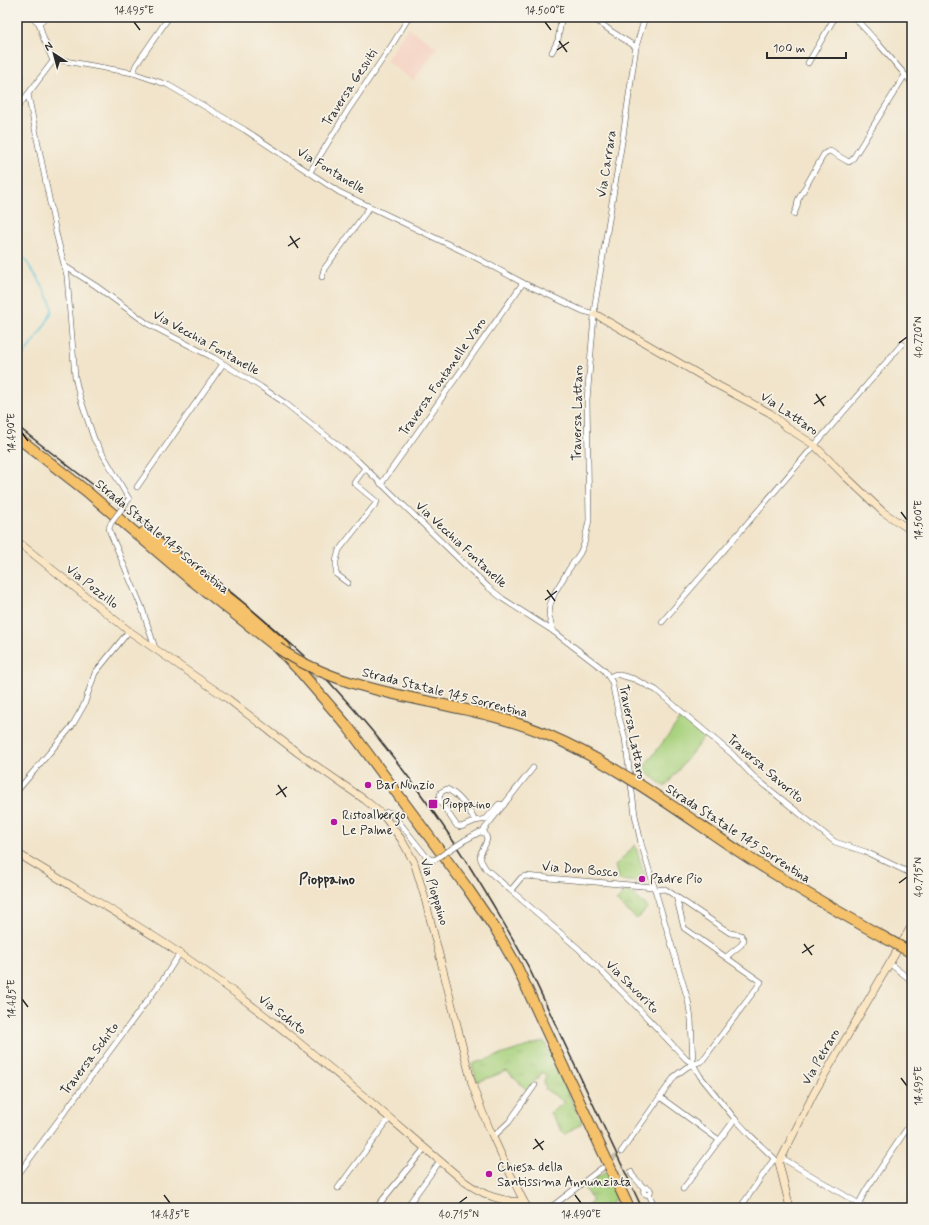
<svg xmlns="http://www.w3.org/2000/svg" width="929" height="1225" viewBox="0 0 929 1225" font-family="Mynerve,sans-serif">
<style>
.built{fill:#f5d2c2}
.grass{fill:url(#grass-tufts);stroke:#6a7e54}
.garden{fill:#a9d27e;stroke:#6a7e54}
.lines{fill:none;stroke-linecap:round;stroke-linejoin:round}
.stream{stroke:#5fc6dc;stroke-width:1.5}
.street-tunnel{stroke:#c9bfaa;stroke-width:5;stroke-dasharray:5 2.5;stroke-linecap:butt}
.highway-tunnel{stroke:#c9bfaa;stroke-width:10;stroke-dasharray:10 5;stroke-linecap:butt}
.street-casing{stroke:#494743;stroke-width:6}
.secondary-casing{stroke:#494743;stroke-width:8}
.highway-casing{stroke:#494743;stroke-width:12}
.street{stroke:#fff;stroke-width:5}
.secondary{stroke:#fbe6c4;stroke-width:7}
.highway{stroke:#f5c16b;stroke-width:10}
.rail{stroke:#2b2b2b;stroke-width:1.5}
.street-bridge-casing{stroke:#494743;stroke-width:6;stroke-linecap:butt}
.highway-bridge-casing{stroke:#494743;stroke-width:12;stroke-linecap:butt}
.street-bridge{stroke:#fff;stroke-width:5}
.highway-bridge{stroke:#f5c16b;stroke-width:10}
.ticks{fill:none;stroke:#2b2b2b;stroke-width:1.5}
.poi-dot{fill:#b5179e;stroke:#f7f3e8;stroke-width:1.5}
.labels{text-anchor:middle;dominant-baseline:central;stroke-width:3.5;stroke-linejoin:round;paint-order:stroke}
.street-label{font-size:13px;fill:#2b2b2b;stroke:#f7f3e8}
.poi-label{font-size:13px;fill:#2b2b2b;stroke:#f7f3e8;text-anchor:start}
.quarter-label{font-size:15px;font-weight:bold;fill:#2b2b2b;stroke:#f7f3e8}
.neatline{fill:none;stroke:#2b2b2b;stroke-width:1.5}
.ticks-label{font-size:10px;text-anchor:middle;fill:#2b2b2b}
</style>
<defs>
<pattern id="grass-tufts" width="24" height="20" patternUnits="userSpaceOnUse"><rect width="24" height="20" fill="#a9d27e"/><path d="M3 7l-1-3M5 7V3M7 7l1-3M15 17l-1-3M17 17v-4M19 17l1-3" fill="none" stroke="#92b46d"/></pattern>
</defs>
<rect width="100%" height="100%" fill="#f7f3e8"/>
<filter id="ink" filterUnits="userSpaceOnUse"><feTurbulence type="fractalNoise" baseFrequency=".025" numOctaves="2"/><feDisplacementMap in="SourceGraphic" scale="8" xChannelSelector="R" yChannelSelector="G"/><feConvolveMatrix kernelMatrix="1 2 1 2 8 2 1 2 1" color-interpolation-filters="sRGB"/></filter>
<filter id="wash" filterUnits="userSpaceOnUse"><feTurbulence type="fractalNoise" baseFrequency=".012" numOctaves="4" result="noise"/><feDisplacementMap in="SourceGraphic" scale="16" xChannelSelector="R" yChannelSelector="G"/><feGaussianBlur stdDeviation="0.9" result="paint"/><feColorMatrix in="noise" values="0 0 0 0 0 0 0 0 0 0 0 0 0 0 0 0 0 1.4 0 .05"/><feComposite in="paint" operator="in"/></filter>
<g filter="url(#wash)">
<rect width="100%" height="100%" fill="#f1e4ca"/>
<path class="built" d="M408,28L437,47L414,81L386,61Z"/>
<g class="grass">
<path d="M635,845L647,882L646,883L619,880L615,866Z"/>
<path d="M625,892H630L648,907L637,919L616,901Z"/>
<path d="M544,1041L582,1123L565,1135L550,1113L565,1102L545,1089L546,1086L543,1084L546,1075L542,1072L537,1080L535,1079L533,1082L534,1083L529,1092L507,1071L477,1082L472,1064Z"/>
<path d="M606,1171L618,1197L606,1208H584L593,1201L584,1188Z"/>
</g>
<path class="garden" d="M682,718L705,736L665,787L642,769Z"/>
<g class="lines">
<g class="stream">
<path d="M17,62C23,72 24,75 17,85"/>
<path d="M17,250C26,260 52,297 52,309C52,320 24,353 17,364"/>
</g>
</g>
</g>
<g filter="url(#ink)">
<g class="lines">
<path class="street-tunnel" d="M607,1163L621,1152"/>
<path class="highway-tunnel" d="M299,661L318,682"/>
<defs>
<g id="street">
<path d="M32,17L39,23"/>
<path d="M592,17L611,31L636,47"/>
<path d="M645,17L636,47L623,136L595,304L587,400L589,520L584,544L580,553L569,569L555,592L550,605L549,616L553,631L604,670L612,682L619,717L625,738L635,815L641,843L688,1000L691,1019L693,1064"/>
<path d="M854,17L877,42L912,83"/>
<path d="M39,23L43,37L53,61"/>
<path d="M39,23L46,17"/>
<path d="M552,52L558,40L561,20L563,17"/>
<path d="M53,61H65L133,73L168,85L245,130L339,192L475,257L523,283L583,311L595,314"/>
<path d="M53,61L28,94L56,233L67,276L75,377L79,394L94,439L129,499"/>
<path d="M808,63L835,17"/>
<path d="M133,73L136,65L169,17"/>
<path d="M17,108L28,94"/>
<path d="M310,172L348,110L392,45L409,17"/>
<path d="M794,214L797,207L798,200L824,154L827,152L830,151L847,161L849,162L852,160L905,75"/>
<path d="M66,267L96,286L148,324L214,358L261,387L285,403L358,461L488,587L503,599L553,631"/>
<path d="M322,277L324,269L370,207"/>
<path d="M381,484L523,283"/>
<path d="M137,487L223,364"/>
<path d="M111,523L109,528L110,532L142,608L155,648"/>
<path d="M348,583L336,574V561L339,550L377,502L354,483L365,468"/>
<path d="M662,622L902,344"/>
<path d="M609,677L616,674L634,679L656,690L732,754L754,777L835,842L866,852L912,874"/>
<path d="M17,791L72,726L84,705L95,673L129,631"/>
<path d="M383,815L387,812L392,813L426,856L431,860L436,859"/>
<path d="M475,821L461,827L457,826L441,803L439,798L441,792L447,789C459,795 469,809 475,821L486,819L499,804L504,805"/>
<path d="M482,832L533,768"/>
<path d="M465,840L480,832L485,833L487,839C484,853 474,852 486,869L579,949L634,1004L686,1059L693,1064L700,1076L735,1119L752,1137L779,1163"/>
<path d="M511,890L521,878L525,876L654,887"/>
<path d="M655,890L665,889L730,933L741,935L744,940L741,945L726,957"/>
<path d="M889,963L912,981"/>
<path d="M660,1097L719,1140"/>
<path d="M493,1137L509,1122L535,1085"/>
<path d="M621,1152L675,1076L687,1067L702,1061L761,982L684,928L676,896"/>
<path d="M782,1158L866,1208"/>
<path d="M631,1172L632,1175L645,1189"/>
<path d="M17,1176L164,978L180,953"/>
<circle cx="647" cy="1191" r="3.5"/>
<path d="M338,1188L389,1119"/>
<path d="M683,1189L735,1119"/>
<path d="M649,1194L655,1208"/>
<path d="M859,1203L866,1190L912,1121"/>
<path d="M376,1208L424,1149"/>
<path d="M406,1208L440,1161"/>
<path d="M550,1208L602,1168"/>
<path d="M740,1208L774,1159"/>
</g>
<g id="secondary">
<path d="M595,314L719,386L770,413L786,427L814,445L844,475L883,512L912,531"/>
<path d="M17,541L129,631L228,699L298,753L365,800L383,815L401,839L414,862L424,895L472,1084C486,1125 505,1163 524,1202L528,1208"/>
<path d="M17,853C71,887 127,917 179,953C281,1022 372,1104 465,1182C485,1196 500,1201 524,1202"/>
<path d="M790,1208L779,1163L814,1093L912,925"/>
</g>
<g id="highway">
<path d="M17,437L85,490L185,575L278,648L299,670L348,727L468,889L498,933L516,965L629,1208"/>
<path d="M144,532L245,611L285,647"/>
</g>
</defs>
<use href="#street" class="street-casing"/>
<use href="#secondary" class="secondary-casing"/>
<use href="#highway" class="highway-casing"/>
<use href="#street" class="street"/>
<use href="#secondary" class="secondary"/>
<use href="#highway" class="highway"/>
<path class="rail" d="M17,426C63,462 109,497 155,532C206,571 256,611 303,655C395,746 466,853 528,966L642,1208"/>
<defs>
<g id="street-bridge">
<path d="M111,523L129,499"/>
<path d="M436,859L465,840"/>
</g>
<path id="highway-bridge" d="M278,648C358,703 461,697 548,735C616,764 681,813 743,854C798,890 855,921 912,953"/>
</defs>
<use href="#street-bridge" class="street-bridge-casing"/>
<use href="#highway-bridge" class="highway-bridge-casing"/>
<use href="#street-bridge" class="street-bridge"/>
<use href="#highway-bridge" class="highway-bridge"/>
</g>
</g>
<path class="ticks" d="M134,22L140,30M545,22L551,30M559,41L567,52M557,50L569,42M290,236L298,248M288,246L300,238M899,343L907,337M816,394L824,406M814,404L826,396M22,433L28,441M901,512L907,520M547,590L555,601M545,600L557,591M278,785L286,797M276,795L287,787M899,883L907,877M804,944L812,955M802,953L814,945M22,999L28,1007M901,1078L907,1086M535,1139L543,1150M533,1149L544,1141M164,1195L170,1203M575,1195L581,1203M459,1203L467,1197"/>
<g class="poi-dot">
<circle cx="368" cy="785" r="4"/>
<rect x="428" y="799" width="10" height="10" rx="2"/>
<circle cx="334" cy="822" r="4"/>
<circle cx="642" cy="879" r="4"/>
<circle cx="489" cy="1174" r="4"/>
</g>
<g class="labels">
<g class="street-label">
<text transform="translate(350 88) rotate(-57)">Traversa Gesuiti</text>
<text transform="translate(607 164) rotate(-81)">Via Carrara</text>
<text transform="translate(331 171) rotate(31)">Via Fontanelle</text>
<text transform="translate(206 343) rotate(29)">Via Vecchia Fontanelle</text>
<text transform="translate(443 377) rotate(-55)">Traversa Fontanelle Varo</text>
<text transform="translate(578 413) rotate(-89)">Traversa Lattaro</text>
<text transform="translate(789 414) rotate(34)">Via Lattaro</text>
<text transform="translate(162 537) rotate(40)">Strada Statale 145 Sorrentina</text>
<text transform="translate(461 545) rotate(43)">Via Vecchia Fontanelle</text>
<text transform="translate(92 587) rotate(38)">Via Pozzillo</text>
<text transform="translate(445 693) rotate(14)">Strada Statale 145 Sorrentina</text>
<text transform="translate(632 732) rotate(79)">Traversa Lattaro</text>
<text transform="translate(765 769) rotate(41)">Traversa Savorito</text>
<text transform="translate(738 834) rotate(33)">Strada Statale 145 Sorrentina</text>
<text transform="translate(580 870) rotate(5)">Via Don Bosco</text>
<text transform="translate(434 892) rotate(73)">Via Pioppaino</text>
<text transform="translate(632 987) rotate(45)">Via Savorito</text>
<text transform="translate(282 1015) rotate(38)">Via Schito</text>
<text transform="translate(821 1057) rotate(-60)">Via Petraro</text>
<text transform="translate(90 1059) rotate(-53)">Traversa Schito</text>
</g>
<g class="poi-label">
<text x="376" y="785">Bar Nunzio</text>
<text x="442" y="804">Pioppaino</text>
<text x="342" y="815">Ristoalbergo<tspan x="342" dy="15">Le Palme</tspan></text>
<text x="650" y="879">Padre Pio</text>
<text x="497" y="1167">Chiesa della<tspan x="497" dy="15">Santissima Annunziata</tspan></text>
</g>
<g class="quarter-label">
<text x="327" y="880">Pioppaino</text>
</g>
</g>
<rect width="929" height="1225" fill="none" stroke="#f7f3e8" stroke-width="44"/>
<g transform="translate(54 54) rotate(324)" stroke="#f7f3e8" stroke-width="3" paint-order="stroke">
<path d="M0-3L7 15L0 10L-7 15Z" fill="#2b2b2b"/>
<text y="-6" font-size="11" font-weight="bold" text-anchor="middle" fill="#2b2b2b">N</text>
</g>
<path d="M767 52v6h79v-6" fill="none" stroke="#2b2b2b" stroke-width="2"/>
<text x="773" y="52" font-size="12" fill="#2b2b2b" stroke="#f7f3e8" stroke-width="3" paint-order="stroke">100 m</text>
<rect x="22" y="22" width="885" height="1181" class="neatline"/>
<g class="ticks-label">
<text x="134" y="14">14.495°E</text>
<text x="545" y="14">14.500°E</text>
<text transform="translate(918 337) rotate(-90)" y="4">40.720°N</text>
<text transform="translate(11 433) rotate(-90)" y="4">14.490°E</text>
<text transform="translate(918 520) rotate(-90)" y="4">14.500°E</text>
<text transform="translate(918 877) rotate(-90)" y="4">40.715°N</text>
<text transform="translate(11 999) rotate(-90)" y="4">14.485°E</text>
<text transform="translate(918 1086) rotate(-90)" y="4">14.495°E</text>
<text x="170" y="1218">14.485°E</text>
<text x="459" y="1218">40.715°N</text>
<text x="581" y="1218">14.490°E</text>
</g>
</svg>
